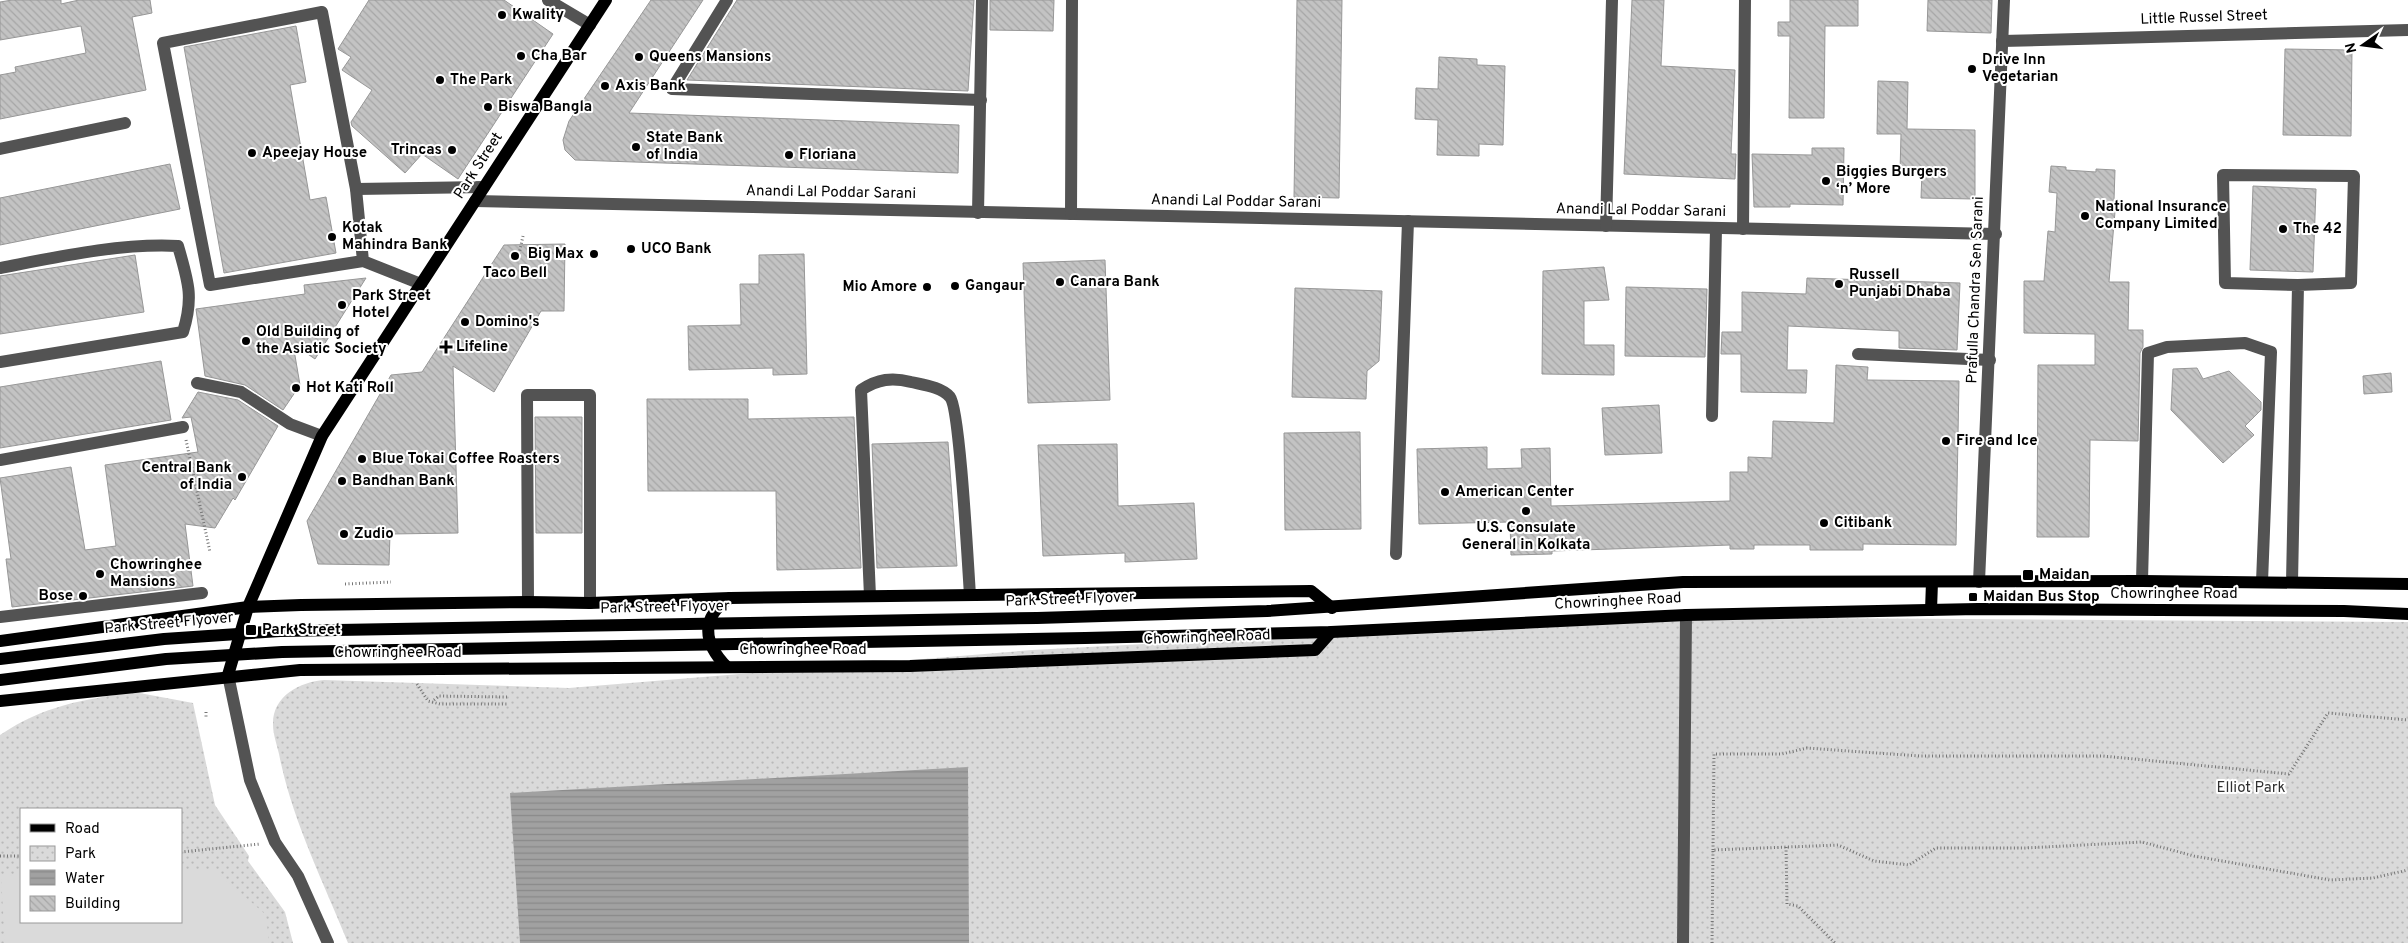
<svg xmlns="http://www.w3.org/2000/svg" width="2408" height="943" viewBox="0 0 2408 943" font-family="Overpass,sans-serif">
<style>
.park{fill:url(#park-dots);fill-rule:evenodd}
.garden{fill:#dadada}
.water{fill:url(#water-rules)}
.building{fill:url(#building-back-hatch);stroke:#979797}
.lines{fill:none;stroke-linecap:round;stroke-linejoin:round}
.path{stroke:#757575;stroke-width:3;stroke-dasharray:1 2.5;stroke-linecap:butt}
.minor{stroke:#535353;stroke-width:12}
.major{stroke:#000;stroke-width:12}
.poi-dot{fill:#000;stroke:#fff;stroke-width:2}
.labels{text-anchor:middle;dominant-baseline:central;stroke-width:4;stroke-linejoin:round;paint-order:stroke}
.poi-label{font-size:15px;font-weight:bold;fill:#000;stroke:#fff;text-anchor:start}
.street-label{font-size:15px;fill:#000;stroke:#fff}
.park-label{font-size:15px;fill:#313131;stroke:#fff}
</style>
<defs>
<pattern id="park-dots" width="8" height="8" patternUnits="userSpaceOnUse" patternTransform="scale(1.25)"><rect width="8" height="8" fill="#dadada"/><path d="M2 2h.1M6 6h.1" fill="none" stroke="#b9b9b9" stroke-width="1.8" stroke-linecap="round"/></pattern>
<pattern id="water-rules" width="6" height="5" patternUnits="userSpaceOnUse" patternTransform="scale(1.25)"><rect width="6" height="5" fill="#a1a1a1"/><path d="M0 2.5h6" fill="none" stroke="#898989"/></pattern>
<pattern id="building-back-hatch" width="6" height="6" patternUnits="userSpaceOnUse" patternTransform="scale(1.25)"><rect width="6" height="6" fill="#c3c3c3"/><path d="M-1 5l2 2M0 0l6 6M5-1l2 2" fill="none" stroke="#a6a6a6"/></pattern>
</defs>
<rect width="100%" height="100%" fill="#fff"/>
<g class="park">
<path d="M1656,617L2408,622V943H348C323,881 292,820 279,754C277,745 273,734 273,725C272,696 300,682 324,680L569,688L1032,650Z"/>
<path d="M134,692L193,703L215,805L249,856L248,861L285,912L293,943H0V735C45,705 82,700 134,692ZM21,809H181V922H21Z"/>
</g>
<path class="garden" d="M214,870L266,915L269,943H5L1,876L21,875V922H181V871Z"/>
<path class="water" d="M968,767L969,943H520L510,793Z"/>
<g class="building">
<path d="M12,0H61V4L79,0H150L152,13L132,17L146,90L0,119V75L16,72L15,67L86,53L81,26L0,40V2Z"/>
<path d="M369,0H504L553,34L458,179L422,154L405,173L352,126L351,122L372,90L342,70L351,57L338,49Z"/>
<path d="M651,0H703L629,113L959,125L958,173L575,160L565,150L563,140L569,121Z"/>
<path d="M737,0H974L968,91L687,80Z"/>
<path d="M990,0H1054L1053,31L990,30Z"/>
<path d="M1297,0H1342L1339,198L1294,197Z"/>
<path d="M1632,0H1664L1661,66L1735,70L1731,154H1736L1735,179L1624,174Z"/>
<path d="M1790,0H1858V26H1825L1824,118H1789L1790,36H1778V22H1790Z"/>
<path d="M1928,0H1992L1991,33L1927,31Z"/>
<path d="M296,26L306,82L290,85L310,200L326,197L336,253L224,273L184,47Z"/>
<path d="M2285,49L2352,50L2351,136L2283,135Z"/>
<path d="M1439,57L1477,59V65L1505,66L1503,145L1479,144V156L1437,155L1438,120L1415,119L1416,88L1438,89Z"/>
<path d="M1878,81L1908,82L1907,129L1975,130V199L1921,198L1922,172H1900L1901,134H1877Z"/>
<path d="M1812,148H1844L1843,205L1790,204V207H1754L1752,154L1812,155Z"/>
<path d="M170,164L180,209L0,245V198Z"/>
<path d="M2051,166L2066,167V170L2096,172V169L2115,170L2114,200H2116L2109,282H2129L2128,330H2143V347L2140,353L2138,441L2090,440L2089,537H2037L2038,365H2095V334L2024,333V281H2044L2048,231L2055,232L2057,193L2049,192Z"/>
<path d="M2253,186L2316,189L2313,272L2250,270Z"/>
<path d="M565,244L564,311H541L494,392L453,366L458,533L390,534L389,565L318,564L307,521L391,375L422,372L504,245Z"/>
<path d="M804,254L807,374L773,375V368L689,370L688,326L741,325L740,284H759V255Z"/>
<path d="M135,255L144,312L0,334V276Z"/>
<path d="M1105,260L1110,400L1028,403L1023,263Z"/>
<path d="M1604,267L1609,300L1584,301V345H1614V375L1542,374L1543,271Z"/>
<path d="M366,278L315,359L293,344L300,385L283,410L245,385L205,376L196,309L305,294L304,285Z"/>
<path d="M1807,278L1960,283L1957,350L1899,348V331L1788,326L1787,370H1807L1806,393L1741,392V354H1721L1722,332H1742V292L1806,294Z"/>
<path d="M1626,287L1707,289L1705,357L1625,356Z"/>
<path d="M1295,288L1382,291L1379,361L1367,371L1366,399L1292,397Z"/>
<path d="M161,361L171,420L0,448V387Z"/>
<path d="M1836,365L1868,367L1867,380L1959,381L1956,545L1863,544V550H1810V545H1754V549H1730V545L1552,551V554L1511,555L1510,522L1419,524L1417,449L1487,447V469L1522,468L1521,449L1550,448L1551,506L1730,501V472H1748V457L1772,458L1773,421L1834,423Z"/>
<path d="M2197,368L2203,379L2229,371L2261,402V410L2245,426L2254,435L2223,463L2171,410L2173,369Z"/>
<path d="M2391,373L2392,392L2364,394L2363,376Z"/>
<path d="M198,392L238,400L278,426L235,500L233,498L215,528L185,524L193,586L12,607L6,559H11L0,478L71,467L85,550L116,546L105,465L198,452L191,417L182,418Z"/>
<path d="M647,399H748V419L854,417L861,568L777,570L776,491H648Z"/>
<path d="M1659,405L1662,453L1605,455L1602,408Z"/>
<path d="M535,417H582V533H536Z"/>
<path d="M1360,432L1361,529L1285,530L1284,433Z"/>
<path d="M948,442L957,566L877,568L872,444Z"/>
<path d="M1117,444L1118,506L1194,503L1197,559L1125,562V553L1043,556L1038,445Z"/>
</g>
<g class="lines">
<g class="path">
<path d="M519,254L523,236"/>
<path d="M186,440L210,552"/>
<path d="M345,584L391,582"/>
<path d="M417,684L428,701L440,704H507"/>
<path d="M434,700L439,696L507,697"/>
<path d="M206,712V719"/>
<path d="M1786,847L1787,904L1798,906L1835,943"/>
<path d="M1713,850L1714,754H1782L1807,748L1920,756H2103L2289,774L2328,713L2408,720"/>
<path d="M181,852L260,844"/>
<path d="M0,856H21"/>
<path d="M1712,943L1713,850L1838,845L1874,861L1909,865L1936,848H2025L2142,842L2194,856L2330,880L2373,878L2408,870"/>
</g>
<g class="minor">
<path d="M548,0L590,25"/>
<path d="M727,0L672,89L981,100"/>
<path d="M2002,41L2408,30"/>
<path d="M0,149L125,123"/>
<path d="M356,189L484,187"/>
<path d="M475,201L1996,234"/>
<path d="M978,213L982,0"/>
<path d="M1071,214L1072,0"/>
<path d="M1606,226L1612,0"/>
<path d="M1743,229L1745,0"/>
<path d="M363,261L210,285L163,43L322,12L356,189L363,261L421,284"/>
<path d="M0,268C57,257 119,243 178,246C188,281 194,297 183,332L0,362"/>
<path d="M1858,354L1990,360"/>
<path d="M197,383L241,392L290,424L322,436"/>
<path d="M1712,416L1716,229"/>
<path d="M0,460L183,427"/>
<path d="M1396,554L1408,221"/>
<path d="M2142,581L2148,353L2167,347L2245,343L2271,352L2262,582"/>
<path d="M1979,582L2004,0"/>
<path d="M2292,582L2298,285L2351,283L2354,176L2223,175L2225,283L2298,285"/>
<path d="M870,596L861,390C878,379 892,377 911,382C924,385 941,387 950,397C960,409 968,568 970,595"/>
<path d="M528,602L527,395H590V603"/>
<path d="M0,617L202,593"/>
<path d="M228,675L250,780L275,842L298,876L328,943"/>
<path d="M1683,943L1686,615"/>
</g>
<g class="major">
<path d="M1931,610L1932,582"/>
<path d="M0,641L248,607L301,605L528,602L590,603L730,598L1311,591L1332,608"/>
<path d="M0,659L164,639L280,631L1037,618L1267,611L1683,582L2142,581L2408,584"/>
<path d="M727,667C703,643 700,617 730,598"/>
<path d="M228,675L248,607L322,436L606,0"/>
<path d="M0,680L166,659L282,652L1085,638L1331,632L1686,615L1978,609L2344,611L2408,614"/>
<path d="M0,701L300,670L910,666L1315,650L1331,632"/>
</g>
</g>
<g class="poi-dot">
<circle cx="502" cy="15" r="5"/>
<circle cx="521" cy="56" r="5"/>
<circle cx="639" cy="57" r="5"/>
<circle cx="1972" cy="69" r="5"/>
<circle cx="440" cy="80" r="5"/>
<circle cx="605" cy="86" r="5"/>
<circle cx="488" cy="107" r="5"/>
<circle cx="636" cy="147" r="5"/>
<circle cx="452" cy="150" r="5"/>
<circle cx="252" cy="153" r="5"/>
<circle cx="789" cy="155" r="5"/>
<circle cx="1826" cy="181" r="5"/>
<circle cx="2085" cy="216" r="5"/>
<circle cx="2283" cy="229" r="5"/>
<circle cx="332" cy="237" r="5"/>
<circle cx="631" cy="249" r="5"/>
<circle cx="594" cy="254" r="5"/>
<circle cx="515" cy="256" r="5"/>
<circle cx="1060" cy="282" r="5"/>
<circle cx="1839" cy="284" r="5"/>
<circle cx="955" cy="286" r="5"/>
<circle cx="927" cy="287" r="5"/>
<circle cx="342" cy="305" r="5"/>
<circle cx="465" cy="322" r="5"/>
<circle cx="246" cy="341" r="5"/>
<path d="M443.5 339.5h5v5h5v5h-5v5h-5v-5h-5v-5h5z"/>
<circle cx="296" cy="388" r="5"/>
<circle cx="1946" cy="441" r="5"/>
<circle cx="362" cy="459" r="5"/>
<circle cx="242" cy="477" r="5"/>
<circle cx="342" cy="481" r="5"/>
<circle cx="1445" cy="492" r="5"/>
<circle cx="1526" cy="511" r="5"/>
<circle cx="1824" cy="523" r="5"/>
<circle cx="344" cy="534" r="5"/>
<circle cx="100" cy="574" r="5"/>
<rect x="2022" y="569" width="12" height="12" rx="2.5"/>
<circle cx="83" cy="596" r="5"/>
<rect x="1968" y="592" width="10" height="10" rx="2.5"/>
<rect x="245" y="624" width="12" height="12" rx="2.5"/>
</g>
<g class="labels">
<g class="poi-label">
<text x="512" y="15">Kwality</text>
<text x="531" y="56">Cha Bar</text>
<text x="649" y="57">Queens Mansions</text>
<text x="1982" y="60">Drive Inn<tspan x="1982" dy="17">Vegetarian</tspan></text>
<text x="450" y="80">The Park</text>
<text x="615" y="86">Axis Bank</text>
<text x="498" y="107">Biswa Bangla</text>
<text x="646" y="138">State Bank<tspan x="646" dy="17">of India</tspan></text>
<text x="442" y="150" text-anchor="end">Trincas</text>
<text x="262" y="153">Apeejay House</text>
<text x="799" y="155">Floriana</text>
<text x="1836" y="172">Biggies Burgers<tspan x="1836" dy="17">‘n’ More</tspan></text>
<text x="2095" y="207">National Insurance<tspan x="2095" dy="17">Company Limited</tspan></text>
<text x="342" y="228">Kotak<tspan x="342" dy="17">Mahindra Bank</tspan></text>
<text x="2293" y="229">The 42</text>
<text x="641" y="249">UCO Bank</text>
<text x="584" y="254" text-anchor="end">Big Max</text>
<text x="515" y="273" text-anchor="middle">Taco Bell</text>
<text x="1849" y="275">Russell<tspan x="1849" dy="17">Punjabi Dhaba</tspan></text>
<text x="1070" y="282">Canara Bank</text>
<text x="965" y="286">Gangaur</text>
<text x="917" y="287" text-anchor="end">Mio Amore</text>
<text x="352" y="296">Park Street<tspan x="352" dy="17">Hotel</tspan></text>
<text x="475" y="322">Domino's</text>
<text x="256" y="332">Old Building of<tspan x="256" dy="17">the Asiatic Society</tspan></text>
<text x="456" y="347">Lifeline</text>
<text x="306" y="388">Hot Kati Roll</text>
<text x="1956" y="441">Fire and Ice</text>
<text x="372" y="459">Blue Tokai Coffee Roasters</text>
<text x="232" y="468" text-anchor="end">Central Bank<tspan x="232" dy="17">of India</tspan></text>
<text x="352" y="481">Bandhan Bank</text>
<text x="1455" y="492">American Center</text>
<text x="1834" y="523">Citibank</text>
<text x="1526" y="528" text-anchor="middle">U.S. Consulate<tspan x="1526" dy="17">General in Kolkata</tspan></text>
<text x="354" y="534">Zudio</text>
<text x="110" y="565">Chowringhee<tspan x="110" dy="17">Mansions</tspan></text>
<text x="2039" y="575">Maidan</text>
<text x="73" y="596" text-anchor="end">Bose</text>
<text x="1983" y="597">Maidan Bus Stop</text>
<text x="262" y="630">Park Street</text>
</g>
<g class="street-label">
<text transform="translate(2204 18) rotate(-2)">Little Russel Street</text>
<text transform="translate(479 166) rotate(-57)">Park Street</text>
<text transform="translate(831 193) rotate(1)">Anandi Lal Poddar Sarani</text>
<text transform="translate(1236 202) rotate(1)">Anandi Lal Poddar Sarani</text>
<text transform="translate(1641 211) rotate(1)">Anandi Lal Poddar Sarani</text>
<text transform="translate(1976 290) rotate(-88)">Prafulla Chandra Sen Sarani</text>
<text x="2174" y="594">Chowringhee Road</text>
<text transform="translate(1070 600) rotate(-2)">Park Street Flyover</text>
<text transform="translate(1618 602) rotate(-3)">Chowringhee Road</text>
<text transform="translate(665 608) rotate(-1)">Park Street Flyover</text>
<text transform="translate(169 624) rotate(-5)">Park Street Flyover</text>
<text transform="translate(1207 638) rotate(-2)">Chowringhee Road</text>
<text x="803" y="650">Chowringhee Road</text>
<text x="398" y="653">Chowringhee Road</text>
</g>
<g class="park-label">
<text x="2251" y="788">Elliot Park</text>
</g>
</g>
<rect x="20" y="808" width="162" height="115" fill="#ffffff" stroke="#999999"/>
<rect x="30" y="824" width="25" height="8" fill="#000000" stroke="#999999"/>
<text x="65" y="833" font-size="15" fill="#000000">Road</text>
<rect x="30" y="846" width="25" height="15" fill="url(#park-dots)" stroke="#999999"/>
<text x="65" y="858" font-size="15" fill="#000000">Park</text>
<rect x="30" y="870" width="25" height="15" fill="url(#water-rules)" stroke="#999999"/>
<text x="65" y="883" font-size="15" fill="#000000">Water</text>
<rect x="30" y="896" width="25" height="15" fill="url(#building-back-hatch)" stroke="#999999"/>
<text x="65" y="908" font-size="15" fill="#000000">Building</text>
<g transform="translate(2363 45) rotate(256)" stroke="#ffffff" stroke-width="4" paint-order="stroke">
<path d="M0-4L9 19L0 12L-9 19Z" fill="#000000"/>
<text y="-8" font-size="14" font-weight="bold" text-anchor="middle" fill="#000000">N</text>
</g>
</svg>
